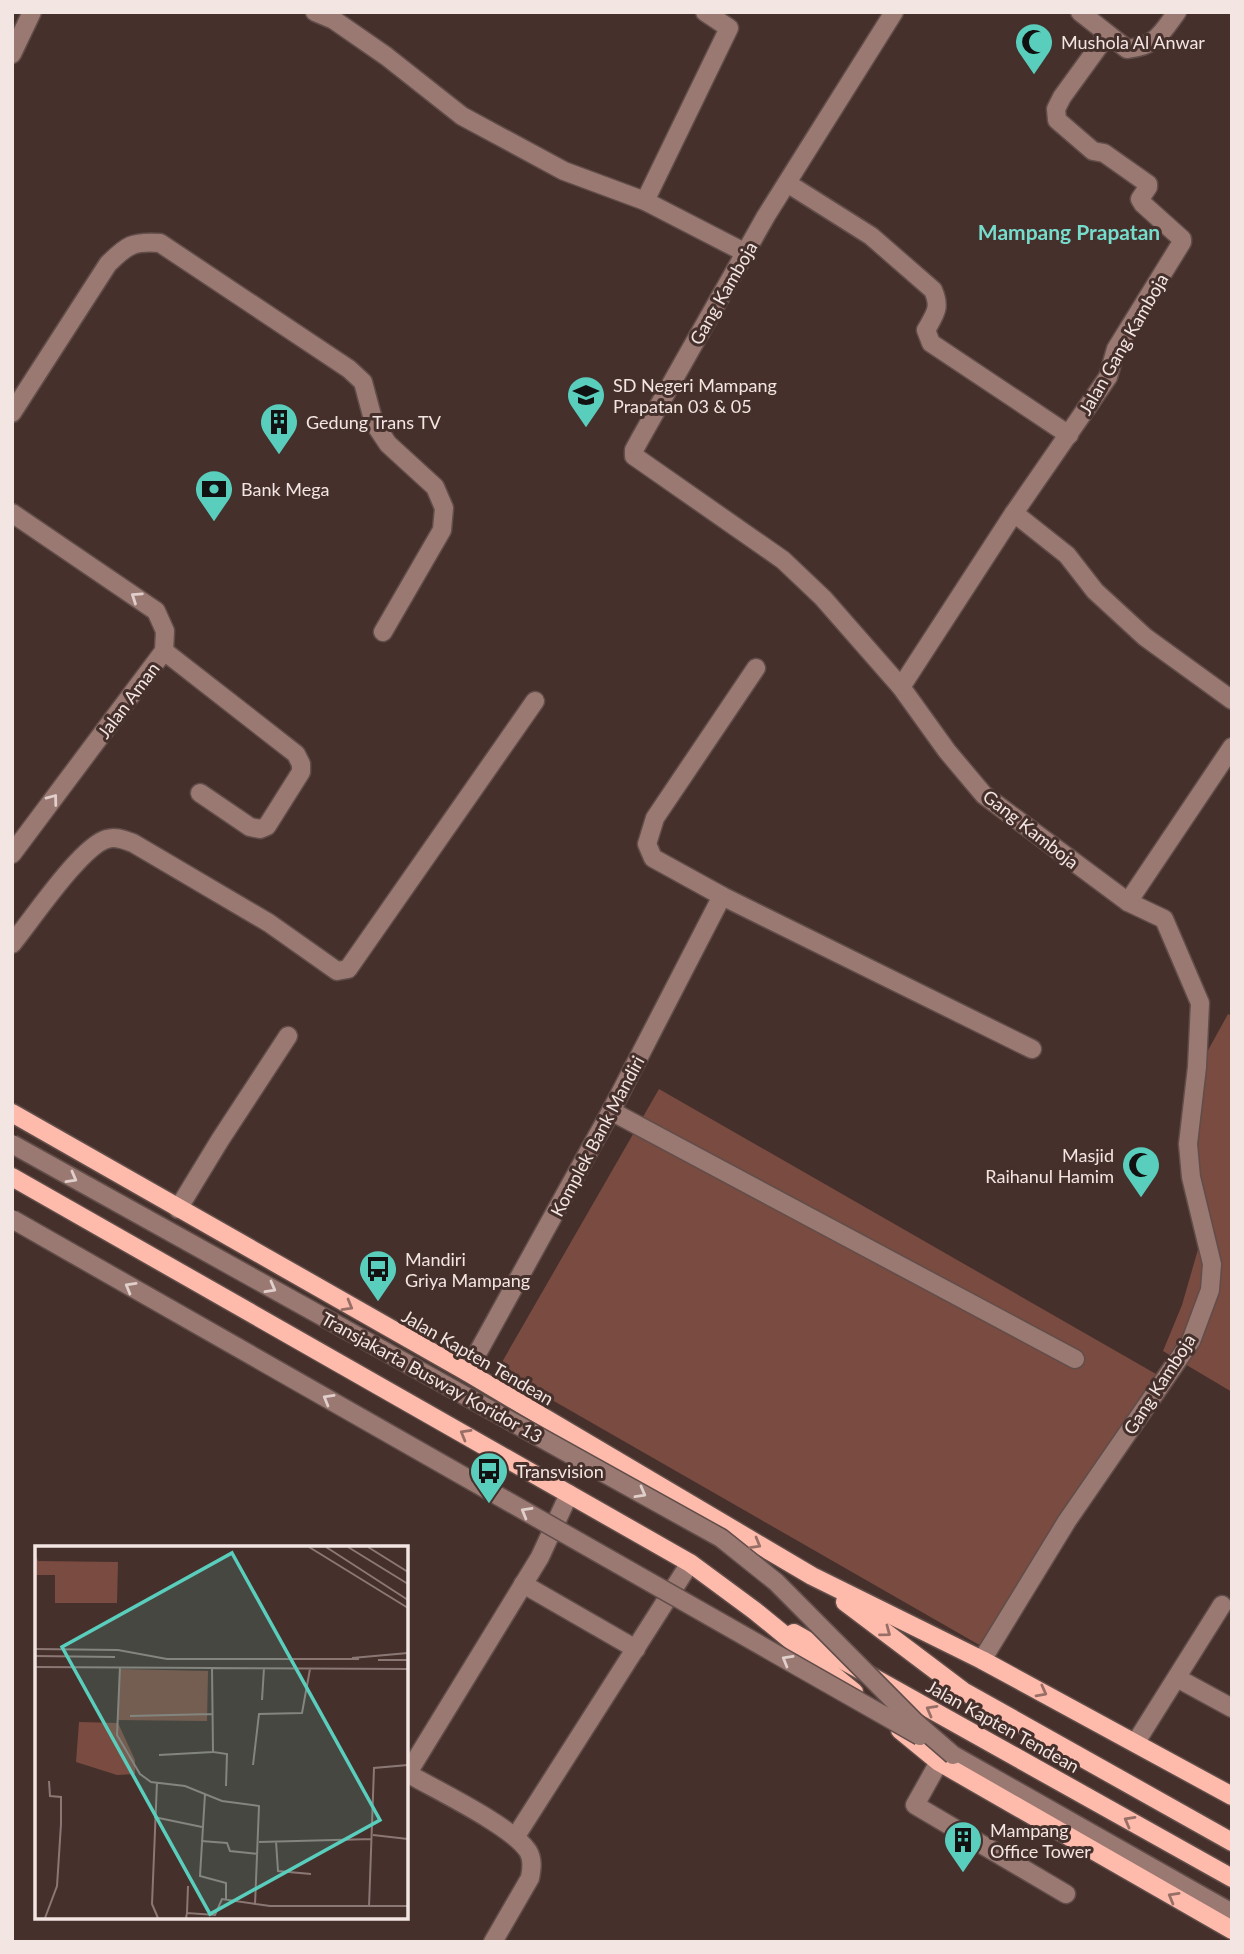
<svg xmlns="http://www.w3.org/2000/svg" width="1244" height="1954" viewBox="0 0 1244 1954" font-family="Lato,sans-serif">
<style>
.green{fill:#7a4b40}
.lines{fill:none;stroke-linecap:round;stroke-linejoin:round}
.minor-casing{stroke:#614d49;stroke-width:21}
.major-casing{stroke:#614d49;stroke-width:21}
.minor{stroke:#9a7972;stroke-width:18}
.major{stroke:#febbac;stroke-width:18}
.minor-bridge-casing{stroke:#614d49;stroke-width:21;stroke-linecap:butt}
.minor-bridge{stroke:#9a7972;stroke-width:18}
.oneway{stroke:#e1cfcc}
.oneway2{stroke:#986f66}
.labels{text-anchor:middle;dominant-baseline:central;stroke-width:6;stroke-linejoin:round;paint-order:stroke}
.poi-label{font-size:18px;fill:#f3e5e2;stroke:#45302c;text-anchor:start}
.street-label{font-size:18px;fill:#f3e5e2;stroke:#45302c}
.quarter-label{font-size:21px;font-weight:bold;fill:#76ddcd;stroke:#45302c}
.inset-road{fill:none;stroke:#8b7875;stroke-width:2}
.view{fill:#5acebd;fill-opacity:0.15;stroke:#5acebd;stroke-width:3.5}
.inset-edge{fill:none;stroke:#f3e5e2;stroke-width:3.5}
</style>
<rect width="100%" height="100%" fill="#45302c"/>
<g class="green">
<path d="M1228,1014L1232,1016V1392L1163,1351L1182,1305L1203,1232L1184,1094Z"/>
<path d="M659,1089L1156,1374L995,1654L498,1369Z"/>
</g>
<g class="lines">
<defs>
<g id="minor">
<path d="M315,12L334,20L386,56L462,116L564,171L645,201L746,253"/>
<path d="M894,12L766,216L640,439L634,450V456L783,560L823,598L901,687L947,751L984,795L1128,902L1164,919L1200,1003L1197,1067L1188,1144L1191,1177L1212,1264L1210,1290L1191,1341L1067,1521L982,1660"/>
<path d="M1080,12L1127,49C1156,46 1161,34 1177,12"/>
<path d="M12,54L32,12"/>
<path d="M787,183L871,236L933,290C941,308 935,314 926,330L931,343L1069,435"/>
<path d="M645,201L729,28L705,12"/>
<path d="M12,413L108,264C127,245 133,241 160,243L349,369L363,382L374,423L388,444L435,487L444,508L442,530L383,632"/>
<path d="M12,513L156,611L165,631L164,651L12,854"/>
<path d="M1014,513L1067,555L1095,591L1145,637L1232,700"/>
<path d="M164,651L296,754L301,764V772L267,826L260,829L250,827L200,793"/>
<path d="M901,687L1014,513L1108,377L1116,349L1182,242V239L1143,204L1140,199L1148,187V184L1104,153L1093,151L1057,120L1056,109L1062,97L1107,35"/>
<path d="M722,896L1032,1049"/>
<path d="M1128,902L1232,747"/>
<path d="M12,944C31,921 81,846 107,839C116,836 124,840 133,843L269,923L337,971L348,969L535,701"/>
<path d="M611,1111L1075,1359"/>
<path d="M178,1209L220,1140L288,1036"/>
<path d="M467,1372L611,1111L722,896L653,858L647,844L655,818L756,668"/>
<path d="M523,1584L636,1649"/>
<path d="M1177,1678L1232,1708"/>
<path d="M1136,1742L1222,1605"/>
<path d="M953,1755L1232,1913"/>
<path d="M939,1762L915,1805L1066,1894"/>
<path d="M407,1773C436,1790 512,1826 528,1851C533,1859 532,1868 530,1878L493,1942"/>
<path d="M406,1776L540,1557L569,1494"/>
<path d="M516,1836L690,1563"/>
</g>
<g id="major">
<path d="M12,1113L467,1372L812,1576L982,1660L1232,1796"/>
<path d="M12,1177L690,1563L755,1611L854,1692"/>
<path d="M845,1602L963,1691L1232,1842"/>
<path d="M794,1633L1232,1878"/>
<path d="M900,1730L939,1762L1232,1930"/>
</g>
</defs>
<use href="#minor" class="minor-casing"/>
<use href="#major" class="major-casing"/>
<use href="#minor" class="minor"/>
<use href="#major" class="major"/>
<defs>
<g id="minor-bridge">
<path d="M12,1144L721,1538L776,1582L915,1722L953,1755"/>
<path d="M12,1219L920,1736"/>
</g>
</defs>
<use href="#minor-bridge" class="minor-bridge-casing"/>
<use href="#minor-bridge" class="minor-bridge"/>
</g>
<defs><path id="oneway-chevron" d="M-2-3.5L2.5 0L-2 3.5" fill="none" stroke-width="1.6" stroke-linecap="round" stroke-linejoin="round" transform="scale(1.75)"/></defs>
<g class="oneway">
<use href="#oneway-chevron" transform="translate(136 597) rotate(-146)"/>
<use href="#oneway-chevron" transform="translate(53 799) rotate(-53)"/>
<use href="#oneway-chevron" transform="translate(72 1178) rotate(29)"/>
<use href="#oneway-chevron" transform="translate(130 1287) rotate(-150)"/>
<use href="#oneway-chevron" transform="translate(271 1288) rotate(29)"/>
<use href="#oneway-chevron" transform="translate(328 1399) rotate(-150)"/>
<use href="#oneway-chevron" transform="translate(641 1493) rotate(29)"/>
<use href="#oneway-chevron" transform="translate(526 1512) rotate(-150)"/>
<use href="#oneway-chevron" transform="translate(787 1660) rotate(-150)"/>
</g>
<g class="oneway2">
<use href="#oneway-chevron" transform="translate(348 1306) rotate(30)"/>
<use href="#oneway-chevron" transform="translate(465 1434) rotate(-150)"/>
<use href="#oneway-chevron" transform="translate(756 1544) rotate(30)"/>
<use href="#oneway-chevron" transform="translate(886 1632) rotate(37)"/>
<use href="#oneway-chevron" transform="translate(1042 1692) rotate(28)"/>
<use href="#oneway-chevron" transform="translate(931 1710) rotate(-151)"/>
<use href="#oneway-chevron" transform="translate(1129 1821) rotate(-151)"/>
<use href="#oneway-chevron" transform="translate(1173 1897) rotate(-150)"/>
</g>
<defs>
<symbol id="mosque-pin" viewBox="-11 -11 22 30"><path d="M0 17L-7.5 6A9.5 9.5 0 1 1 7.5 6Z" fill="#5acebd" stroke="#45302c"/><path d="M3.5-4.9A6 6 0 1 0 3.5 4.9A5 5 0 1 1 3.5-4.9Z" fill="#111"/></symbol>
<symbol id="school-pin" viewBox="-11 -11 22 30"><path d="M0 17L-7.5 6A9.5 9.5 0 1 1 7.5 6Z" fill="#5acebd" stroke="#45302c"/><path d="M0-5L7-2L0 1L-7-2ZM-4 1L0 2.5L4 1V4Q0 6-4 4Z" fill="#111"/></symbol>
<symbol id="building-pin" viewBox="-11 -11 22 30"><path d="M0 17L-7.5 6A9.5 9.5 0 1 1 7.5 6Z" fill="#5acebd" stroke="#45302c"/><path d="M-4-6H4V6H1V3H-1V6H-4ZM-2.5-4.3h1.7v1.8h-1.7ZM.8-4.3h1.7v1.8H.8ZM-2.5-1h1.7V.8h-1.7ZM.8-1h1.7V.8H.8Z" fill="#111"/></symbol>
<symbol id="bank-pin" viewBox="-11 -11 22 30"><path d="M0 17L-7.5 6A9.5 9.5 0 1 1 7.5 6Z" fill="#5acebd" stroke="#45302c"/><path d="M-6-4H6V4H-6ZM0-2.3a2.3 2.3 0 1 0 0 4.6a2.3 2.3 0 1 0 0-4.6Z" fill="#111"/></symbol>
<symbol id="bus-pin" viewBox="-11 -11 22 30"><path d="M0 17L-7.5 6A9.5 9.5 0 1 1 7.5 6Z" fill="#5acebd" stroke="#45302c"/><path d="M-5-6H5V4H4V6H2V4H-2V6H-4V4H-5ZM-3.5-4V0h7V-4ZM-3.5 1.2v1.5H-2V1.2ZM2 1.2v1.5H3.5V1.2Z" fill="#111"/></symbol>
</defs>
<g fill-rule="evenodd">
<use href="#mosque-pin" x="1012" y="20" width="44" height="60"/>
<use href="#school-pin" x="564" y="373" width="44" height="60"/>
<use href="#building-pin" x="257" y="400" width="44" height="60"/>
<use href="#bank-pin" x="192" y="467" width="44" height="60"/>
<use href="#mosque-pin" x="1119" y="1143" width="44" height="60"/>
<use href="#bus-pin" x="356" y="1247" width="44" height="60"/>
<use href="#bus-pin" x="467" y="1449" width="44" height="60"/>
<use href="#building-pin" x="941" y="1818" width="44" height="60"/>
</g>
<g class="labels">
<g class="poi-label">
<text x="1061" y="42">Mushola Al Anwar</text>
<text x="613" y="385">SD Negeri Mampang<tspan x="613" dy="21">Prapatan 03 &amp; 05</tspan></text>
<text x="306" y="422">Gedung Trans TV</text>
<text x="241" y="489">Bank Mega</text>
<text x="1114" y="1155" text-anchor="end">Masjid<tspan x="1114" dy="21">Raihanul Hamim</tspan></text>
<text x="405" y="1259">Mandiri<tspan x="405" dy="21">Griya Mampang</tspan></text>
<text x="516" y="1471">Transvision</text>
<text x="990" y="1830">Mampang<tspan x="990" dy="21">Office Tower</tspan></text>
</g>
<g class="street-label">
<text transform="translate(723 293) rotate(-60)">Gang Kamboja</text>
<text transform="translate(1123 344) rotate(-60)">Jalan Gang Kamboja</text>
<text transform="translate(128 700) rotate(-53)">Jalan Aman</text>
<text transform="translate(1031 829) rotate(38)">Gang Kamboja</text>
<text transform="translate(597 1136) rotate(-62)">Komplek Bank Mandiri</text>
<text transform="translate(478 1357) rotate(30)">Jalan Kapten Tendean</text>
<text transform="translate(432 1377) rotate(29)">Transjakarta Busway Koridor 13</text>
<text transform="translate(1159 1384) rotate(-57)">Gang Kamboja</text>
<text transform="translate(1003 1726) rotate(29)">Jalan Kapten Tendean</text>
</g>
<g class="quarter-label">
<text x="1069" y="231">Mampang Prapatan</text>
</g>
</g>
<g transform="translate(35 1546)">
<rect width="373" height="373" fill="#45302c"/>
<path d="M0,7L3,15L83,16L82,57H20V29H0ZM84,123L173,125L172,175L83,174ZM44,176L83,177L100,214V228L82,229L41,216Z" fill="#7a4b40"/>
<path class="inset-road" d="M274,1L373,62M291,1L373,54M313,1L373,38M333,1L373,26M0,103L83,104L132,113H324M0,110L80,111M317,112L373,107M343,114H373M0,121L373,123M85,121L82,189L105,228L116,236L150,240L187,255L224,260L220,359M177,122L178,206L192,208L191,240M227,154L229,122M95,170L177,168M124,209L178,206M218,219L224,168L267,167L275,123M122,236L117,358L123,372M170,248L165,330L191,337V353M119,271L167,281M338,289L373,293M166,295L192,297L195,305L223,308M241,295L243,325L276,328M224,296L337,293M334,361L339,222L373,219M152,367L153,340M10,372L22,340L26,278V251L15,250L14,235M151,372L152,367L180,369L187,353L235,360H373"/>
<path class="view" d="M197,7L345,274L175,368L27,101Z"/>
<rect width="373" height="373" class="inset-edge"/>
</g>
<rect width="1244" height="1954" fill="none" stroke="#f3e5e2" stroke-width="28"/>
</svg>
